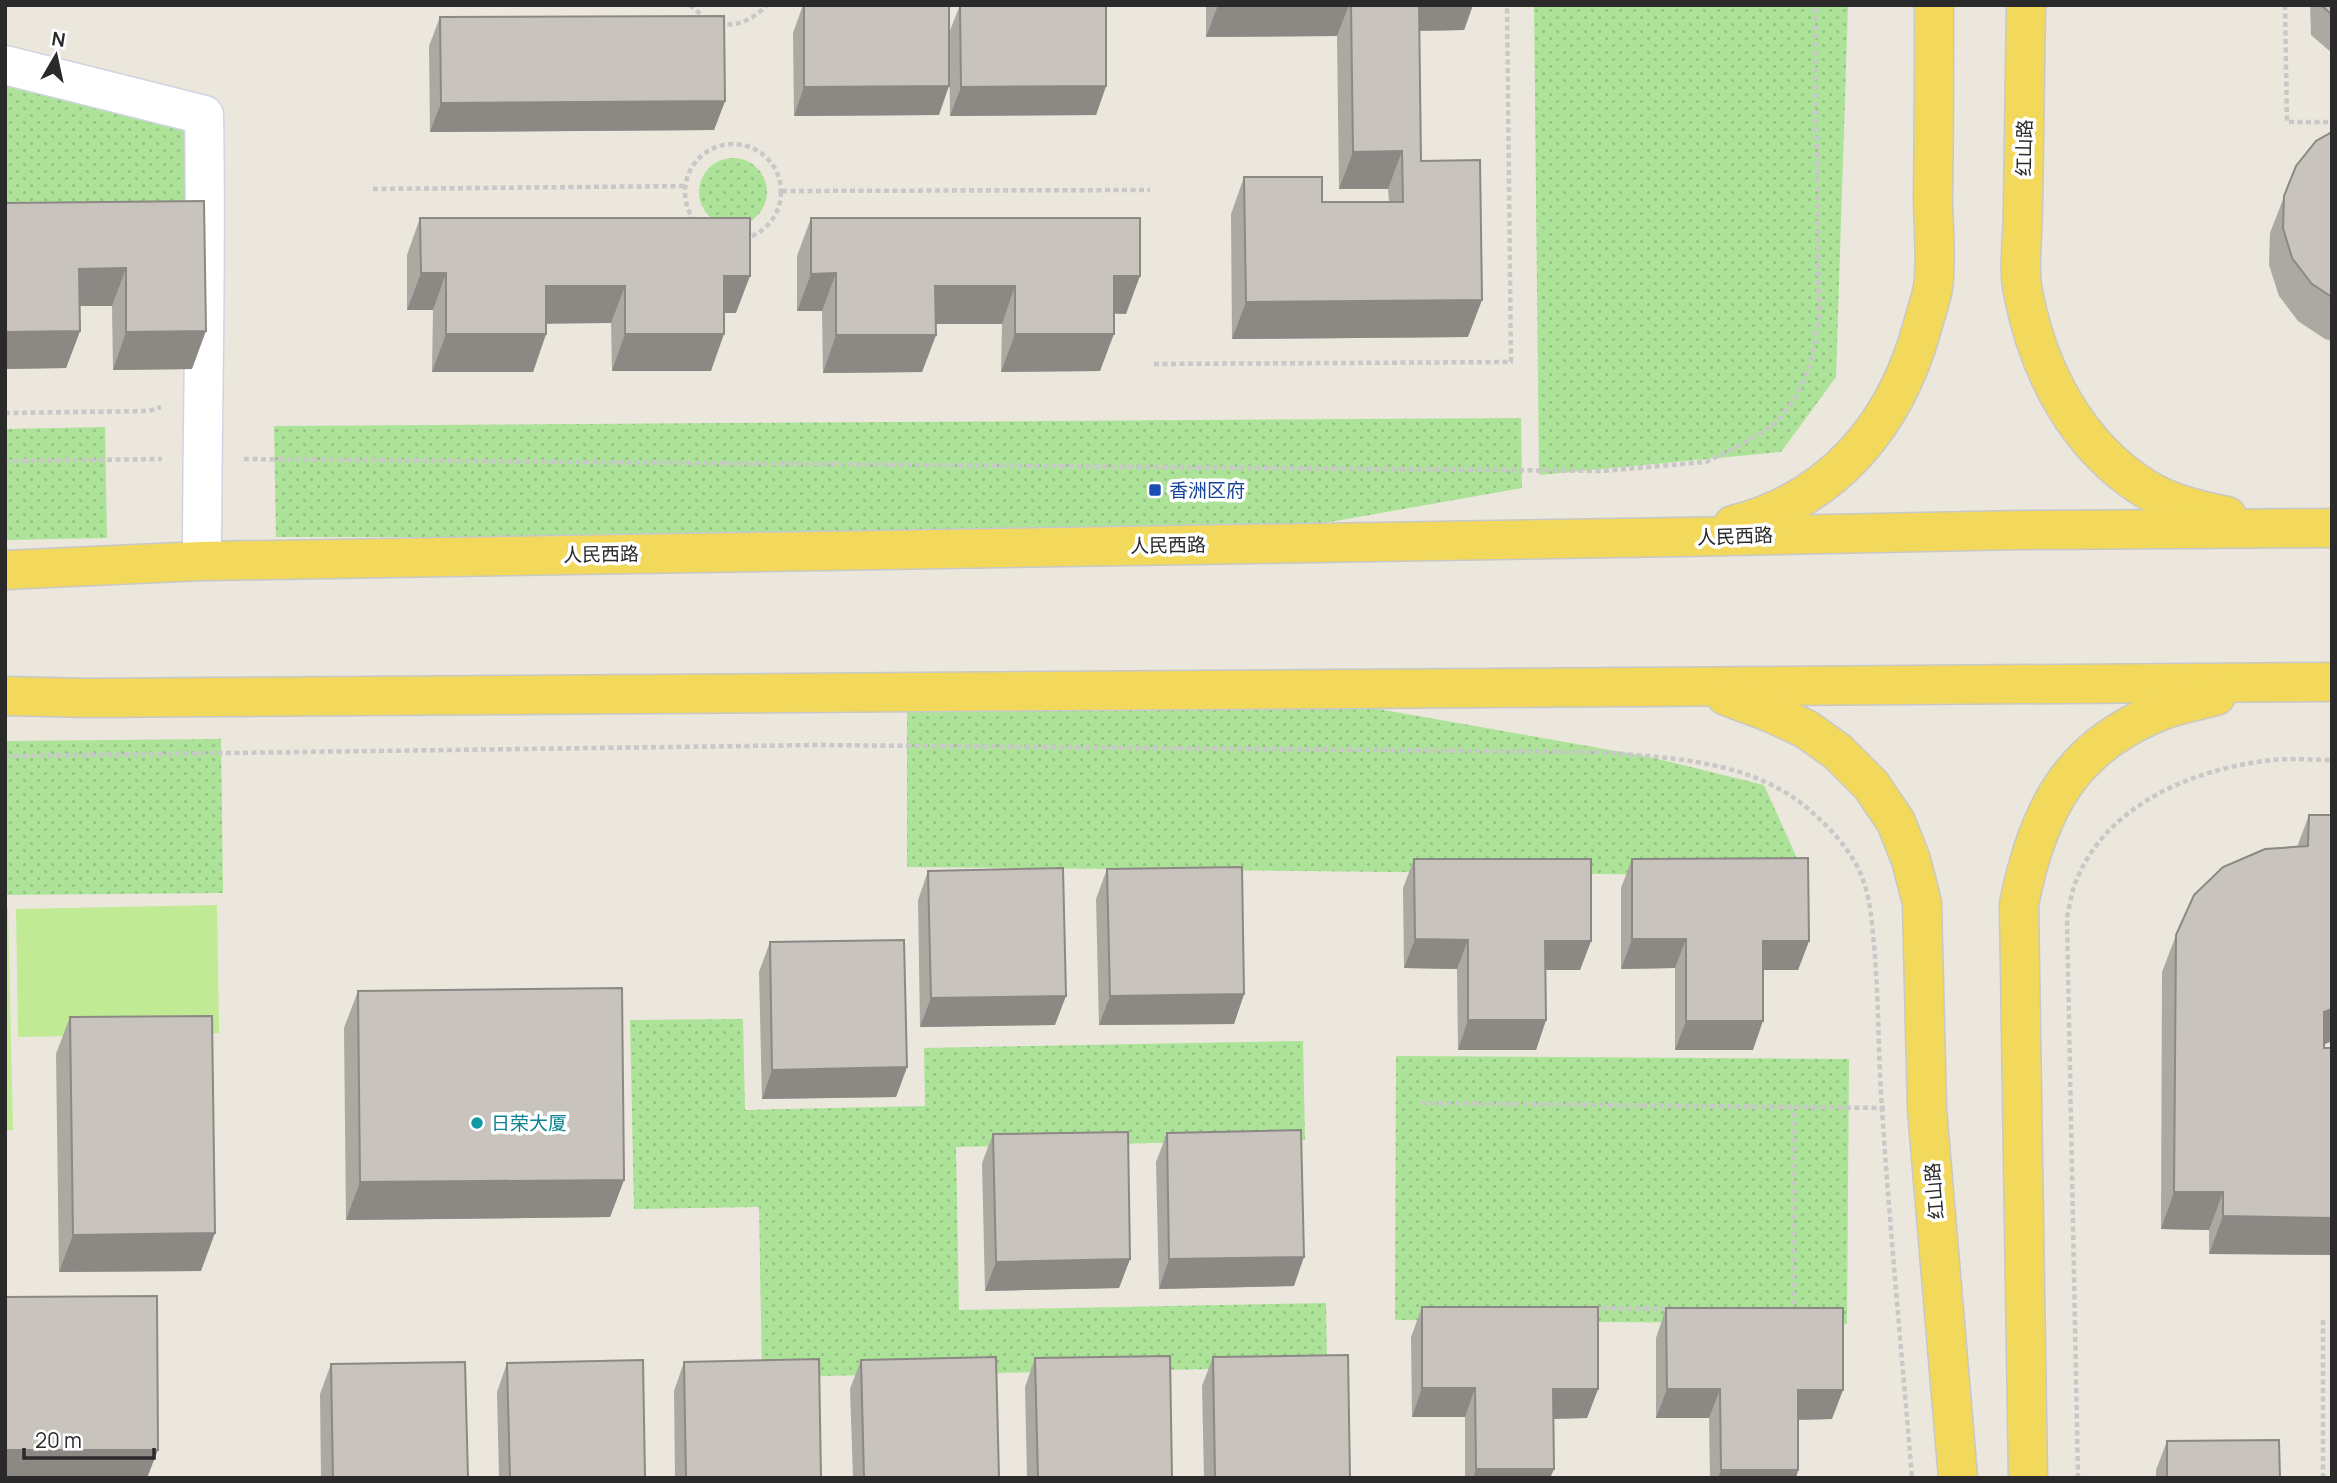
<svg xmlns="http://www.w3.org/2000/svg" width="2337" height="1483" viewBox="0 0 2337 1483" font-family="Manrope,'Noto Sans SC',sans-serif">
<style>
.grass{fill:url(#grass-dots)}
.pitch{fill:#c0eb94}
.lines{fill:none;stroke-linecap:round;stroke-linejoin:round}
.minor-casing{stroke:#d1d3e3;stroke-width:41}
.major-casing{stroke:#c8c8c8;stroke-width:41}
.path{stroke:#c8c8c8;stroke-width:4.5;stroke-dasharray:5 3.5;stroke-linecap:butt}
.minor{stroke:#fff;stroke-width:38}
.major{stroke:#f2d95c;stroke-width:38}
.wall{fill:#aca8a2}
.shaded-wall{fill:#8c8884}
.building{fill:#c8c3bc;stroke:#8c8884;stroke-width:2}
.transit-dot{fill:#1a4fb4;stroke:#fff;stroke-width:2.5}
.culture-dot{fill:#0f9aa8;stroke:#fff;stroke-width:2.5}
.labels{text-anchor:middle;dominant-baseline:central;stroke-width:7;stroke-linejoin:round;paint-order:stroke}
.street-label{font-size:19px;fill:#2a2a2a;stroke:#fff}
.transit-label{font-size:19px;fill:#164399;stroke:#fff;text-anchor:start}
.culture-label{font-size:19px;fill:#0d838f;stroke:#fff;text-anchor:start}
</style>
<defs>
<pattern id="grass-dots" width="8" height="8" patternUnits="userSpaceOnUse" patternTransform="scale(1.75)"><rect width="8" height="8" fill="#ace398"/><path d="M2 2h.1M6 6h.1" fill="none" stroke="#94c383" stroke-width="1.8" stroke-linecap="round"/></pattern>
</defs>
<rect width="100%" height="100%" fill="#ece7dc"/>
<g class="grass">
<path d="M1534,5H1848L1836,377L1781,452L1539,475Z"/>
<path d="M5,70L204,115L206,217L5,221Z"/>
<circle cx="733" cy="192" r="34"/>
<path d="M1521,418L1522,488L1245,537H276L274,426Z"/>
<path d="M105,427L107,538L5,540V429Z"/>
<path d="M907,689L1361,706L1650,757L1764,785L1805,876L907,867Z"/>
<path d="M221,739L223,893L5,895V741Z"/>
<path d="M743,1019L745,1110L925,1106L924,1048L1303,1041L1305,1140L956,1147L959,1310L1326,1303L1327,1367L762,1377L759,1207L634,1209L630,1020Z"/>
<path d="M1396,1056L1849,1059L1847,1324L1395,1320Z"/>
</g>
<g class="pitch">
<path d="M217,905L219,1033L18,1037L16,909Z"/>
<path d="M5,907H8L13,1130H5Z"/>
</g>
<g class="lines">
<defs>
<path id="minor" d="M5,65L204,115C207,264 202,412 202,561"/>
<g id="major">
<path d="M2026,5C2025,73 2024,140 2023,207C2023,231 2018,271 2023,292C2038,371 2077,446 2146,489C2170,504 2200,511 2227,516"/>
<path d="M1733,525C1833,500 1895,425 1922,328C1925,315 1931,301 1933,287C1937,262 1933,223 1933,197C1934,133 1934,69 1934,5"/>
<path d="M5,570L202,561L1680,537L2022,530L2332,528"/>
<path d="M5,696L90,698C837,692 1584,692 2332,682"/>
<path d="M1726,696L1769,712L1806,729L1838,752L1871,785L1896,822L1911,860L1922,903L1927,1109L1958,1478"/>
<path d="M2028,1478L2019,904C2038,808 2072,743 2169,708C2184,703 2201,700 2216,696"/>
</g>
</defs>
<use href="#minor" class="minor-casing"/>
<use href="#major" class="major-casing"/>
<g class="path">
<path d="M690,5L705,18"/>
<path d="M2285,5L2287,122H2332"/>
<path d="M719,23C739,28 754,18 767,5"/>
<circle cx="733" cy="192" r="48"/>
<path d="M373,189L684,186"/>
<path d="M782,191L1150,190"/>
<path d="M1154,364L1511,362L1507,5"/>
<path d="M5,413L149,411L161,407"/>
<path d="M244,459L1604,471L1706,462L1739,446L1775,424L1794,400L1811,365L1819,317L1815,22L1817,5"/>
<path d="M5,461L162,459"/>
<path d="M5,756L817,745L1597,752C1673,758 1757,760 1815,815C1835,833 1856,857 1864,883C1871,903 1872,925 1874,945C1879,1000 1878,1055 1882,1109C1890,1232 1902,1355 1912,1478"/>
<path d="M1421,1103L1885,1108"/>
<path d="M1593,1308L1672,1309"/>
<path d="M1789,1309H1793L1794,1107"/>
<path d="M2078,1478L2067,918C2069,908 2071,896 2074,886C2104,805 2192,769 2272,760C2292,758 2312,760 2332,760"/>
<path d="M2323,1478V1317"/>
</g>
<use href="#minor" class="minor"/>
<use href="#major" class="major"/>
</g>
<g class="wall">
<path d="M803,5L939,115L794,116L793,33Z"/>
<path d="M960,5L1106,86L1096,115L950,116L949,33Z"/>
<path d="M1206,5H1473L1464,30L1419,31L1421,161L1468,337L1232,339L1231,214L1244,177L1322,202H1389L1388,189H1339L1337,36L1206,37Z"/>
<path d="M2310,5H2332V53L2311,35Z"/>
<path d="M440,17L725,101L714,130L430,132L429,46Z"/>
<path d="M2332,132V341L2325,339L2298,321L2279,296L2269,265L2270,233L2296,166Z"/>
<path d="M204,201L192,369L113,370L112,306H80V331L66,368L5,369Z"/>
<path d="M420,218L736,313H724L711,371H612L611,323H546V334L533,372H432L433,310H407V255Z"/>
<path d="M811,218L1126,314L1114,313L1100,371L1001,372L1002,324H936V335L922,372L823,373L822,311H797V256Z"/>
<path d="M2309,815H2332V1041L2324,1045L2209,1254V1230L2161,1229L2162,972L2176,935L2297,847Z"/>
<path d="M1414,859L1591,941L1580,970H1546V1020L1536,1050H1458L1457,969L1404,968L1403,888Z"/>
<path d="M1632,859L1809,941L1798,970H1763L1753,1050H1675V968L1621,969V888Z"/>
<path d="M1107,869L1244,994L1234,1024L1099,1025L1096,899Z"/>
<path d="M928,871L1055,1025L920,1027L918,900Z"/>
<path d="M770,942L907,1067L896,1097L762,1099L759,972Z"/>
<path d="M358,991L624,1180L610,1217L346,1220L344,1028Z"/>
<path d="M70,1017L201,1271L59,1272L56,1054Z"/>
<path d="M1167,1133L1294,1286L1159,1289L1156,1162Z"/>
<path d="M993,1134L1130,1259L1119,1288L985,1291L982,1163Z"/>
<path d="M1422,1307L1598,1389L1587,1418L1553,1419L1554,1469L1550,1478H1465V1417H1412L1411,1337Z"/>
<path d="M1666,1308L1832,1419L1798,1420V1470L1796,1478H1710L1709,1418H1656V1338Z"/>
<path d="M1213,1357L1350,1478H1204L1202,1386Z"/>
<path d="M1035,1358L1172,1478H1027L1025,1387Z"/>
<path d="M861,1360L999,1478H853L850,1389Z"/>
<path d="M684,1362L821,1478H675L674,1391Z"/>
<path d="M507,1363L645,1478H499L497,1392Z"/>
<path d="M331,1364L468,1478H321L320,1394Z"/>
<path d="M2167,1441L2280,1478H2156V1470Z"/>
</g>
<g class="shaded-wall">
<path d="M1218,5H1349L1337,36L1206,37Z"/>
<path d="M1415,5H1473L1464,30L1405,31Z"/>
<path d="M949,86L939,115L794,116L804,87Z"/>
<path d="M1106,86L1096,115L950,116L961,87Z"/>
<path d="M725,101L714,130L430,132L441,103Z"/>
<path d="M1402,151L1388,189H1339L1353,152Z"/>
<path d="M126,268L112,306H66L79,269Z"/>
<path d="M421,273H446L433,310H407Z"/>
<path d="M836,273L822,311H797L811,274Z"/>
<path d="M724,276H750L736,313H710Z"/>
<path d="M1114,276H1140L1126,314L1100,313Z"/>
<path d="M546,286H625L611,323L532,324Z"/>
<path d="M935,286H1015L1002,324H922Z"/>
<path d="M1482,300L1468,337L1232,339L1246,302Z"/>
<path d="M80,331L66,368L5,369V332Z"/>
<path d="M206,331L192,369L113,370L126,332Z"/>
<path d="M446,334H546L533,372H432Z"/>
<path d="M625,334H724L711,371H612Z"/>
<path d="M1015,334H1114L1100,371L1001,372Z"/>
<path d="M836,335H936L922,372L823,373Z"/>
<path d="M1415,939L1468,940L1457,969L1404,968Z"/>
<path d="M1632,939H1686L1675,968L1621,969Z"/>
<path d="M1545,941H1591L1580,970H1535Z"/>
<path d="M1763,941H1809L1798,970H1753Z"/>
<path d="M1244,994L1234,1024L1099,1025L1110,996Z"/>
<path d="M1066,996L1055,1025L920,1027L931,998Z"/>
<path d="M2332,1009V1041L2310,1049L2324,1012Z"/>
<path d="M1468,1020H1546L1536,1050H1458Z"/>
<path d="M1686,1021H1763L1753,1050H1675Z"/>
<path d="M907,1067L896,1097L762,1099L772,1070Z"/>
<path d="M624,1180L610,1217L346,1220L360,1182Z"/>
<path d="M2174,1192H2223L2209,1230L2161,1229Z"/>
<path d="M2223,1216L2332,1218V1255L2209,1254Z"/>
<path d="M215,1233L201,1271L59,1272L73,1235Z"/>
<path d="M1304,1257L1294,1286L1159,1289L1169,1259Z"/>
<path d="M1130,1259L1119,1288L985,1291L996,1262Z"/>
<path d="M1422,1388H1475L1465,1417H1412Z"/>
<path d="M1553,1389H1598L1587,1418L1543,1419Z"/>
<path d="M1667,1389H1720L1709,1418H1656Z"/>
<path d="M1798,1390H1843L1832,1419L1788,1420Z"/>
<path d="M5,1450H158L147,1478H5Z"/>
<path d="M1476,1469H1554L1550,1478H1473Z"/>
<path d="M1721,1470H1798L1796,1478H1718Z"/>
</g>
<g class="building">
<path d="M804,5H949V86L804,87Z"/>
<path d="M960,5H1106V86L961,87Z"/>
<path d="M1351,5H1419L1421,161L1480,160L1482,300L1246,302L1244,177H1322V202H1403L1402,151L1353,152Z"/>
<path d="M2321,5H2332V15Z"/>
<path d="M724,16L725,101L441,103L440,17Z"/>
<path d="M2332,132V297L2312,284L2292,258L2283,228L2284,196L2296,166L2316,141Z"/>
<path d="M204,201L206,331L126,332V268L79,269L80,331L5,332V203Z"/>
<path d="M420,218H750V276H724V334H625V286H546V334H446V273H421Z"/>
<path d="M811,218H1140V276H1114V334H1015V286H935L936,335H836V273L811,274Z"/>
<path d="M2309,815H2332V1009L2324,1012V1048H2332V1218L2223,1216V1192H2174L2176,935L2194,895L2223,867L2265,849L2308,846Z"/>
<path d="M1808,858L1809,941H1763V1021H1686V939H1632V859Z"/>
<path d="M1414,859H1591V941H1545L1546,1020H1468V940L1415,939Z"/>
<path d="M1242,867L1244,994L1110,996L1107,869Z"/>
<path d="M1063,868L1066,996L931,998L928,871Z"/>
<path d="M904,940L907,1067L772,1070L770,942Z"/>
<path d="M622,988L624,1180L360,1182L358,991Z"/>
<path d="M212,1016L215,1233L73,1235L70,1017Z"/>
<path d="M1301,1130L1304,1257L1169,1259L1167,1133Z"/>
<path d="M1128,1132L1130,1259L996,1262L993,1134Z"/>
<path d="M157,1296L158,1450H5V1297Z"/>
<path d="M1422,1307H1598V1389H1553L1554,1469H1476L1475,1388H1422Z"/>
<path d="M1666,1308H1843V1390H1798V1470H1721L1720,1389H1667Z"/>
<path d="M1348,1355L1350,1478H1215L1213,1357Z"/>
<path d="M1170,1356L1172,1478H1038L1035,1358Z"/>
<path d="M996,1357L999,1478H864L861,1360Z"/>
<path d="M819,1359L821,1478H686L684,1362Z"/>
<path d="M643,1360L645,1478H510L507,1363Z"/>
<path d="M465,1362L468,1478H333L331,1364Z"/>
<path d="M2279,1440L2280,1478H2167V1441Z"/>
</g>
<rect class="transit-dot" x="1148" y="483" width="14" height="14" rx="3.5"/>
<circle class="culture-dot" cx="477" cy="1123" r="7"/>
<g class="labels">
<g class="street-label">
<text transform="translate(2024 148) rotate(-89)">红山路</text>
<text transform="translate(1735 536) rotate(-2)">人民西路</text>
<text transform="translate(1168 545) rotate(-1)">人民西路</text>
<text transform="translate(601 554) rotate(-1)">人民西路</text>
<text transform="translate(1934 1191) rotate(-95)">红山路</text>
</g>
<g class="transit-label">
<text x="1169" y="490">香洲区府</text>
</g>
<g class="culture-label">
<text x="491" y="1123">日荣大厦</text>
</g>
</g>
<rect width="2337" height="1483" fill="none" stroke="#2a2a2a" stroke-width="14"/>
<g transform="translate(56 56) rotate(9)" stroke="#ffffff" stroke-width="5" paint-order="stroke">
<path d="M0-5L12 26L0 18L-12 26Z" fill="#2a2a2a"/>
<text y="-10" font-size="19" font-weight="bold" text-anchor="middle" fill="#2a2a2a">N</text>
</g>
<path d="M24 1448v10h130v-10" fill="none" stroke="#2a2a2a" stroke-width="3.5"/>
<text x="35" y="1448" font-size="21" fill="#2a2a2a" stroke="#ffffff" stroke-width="5" paint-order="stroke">20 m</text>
</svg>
